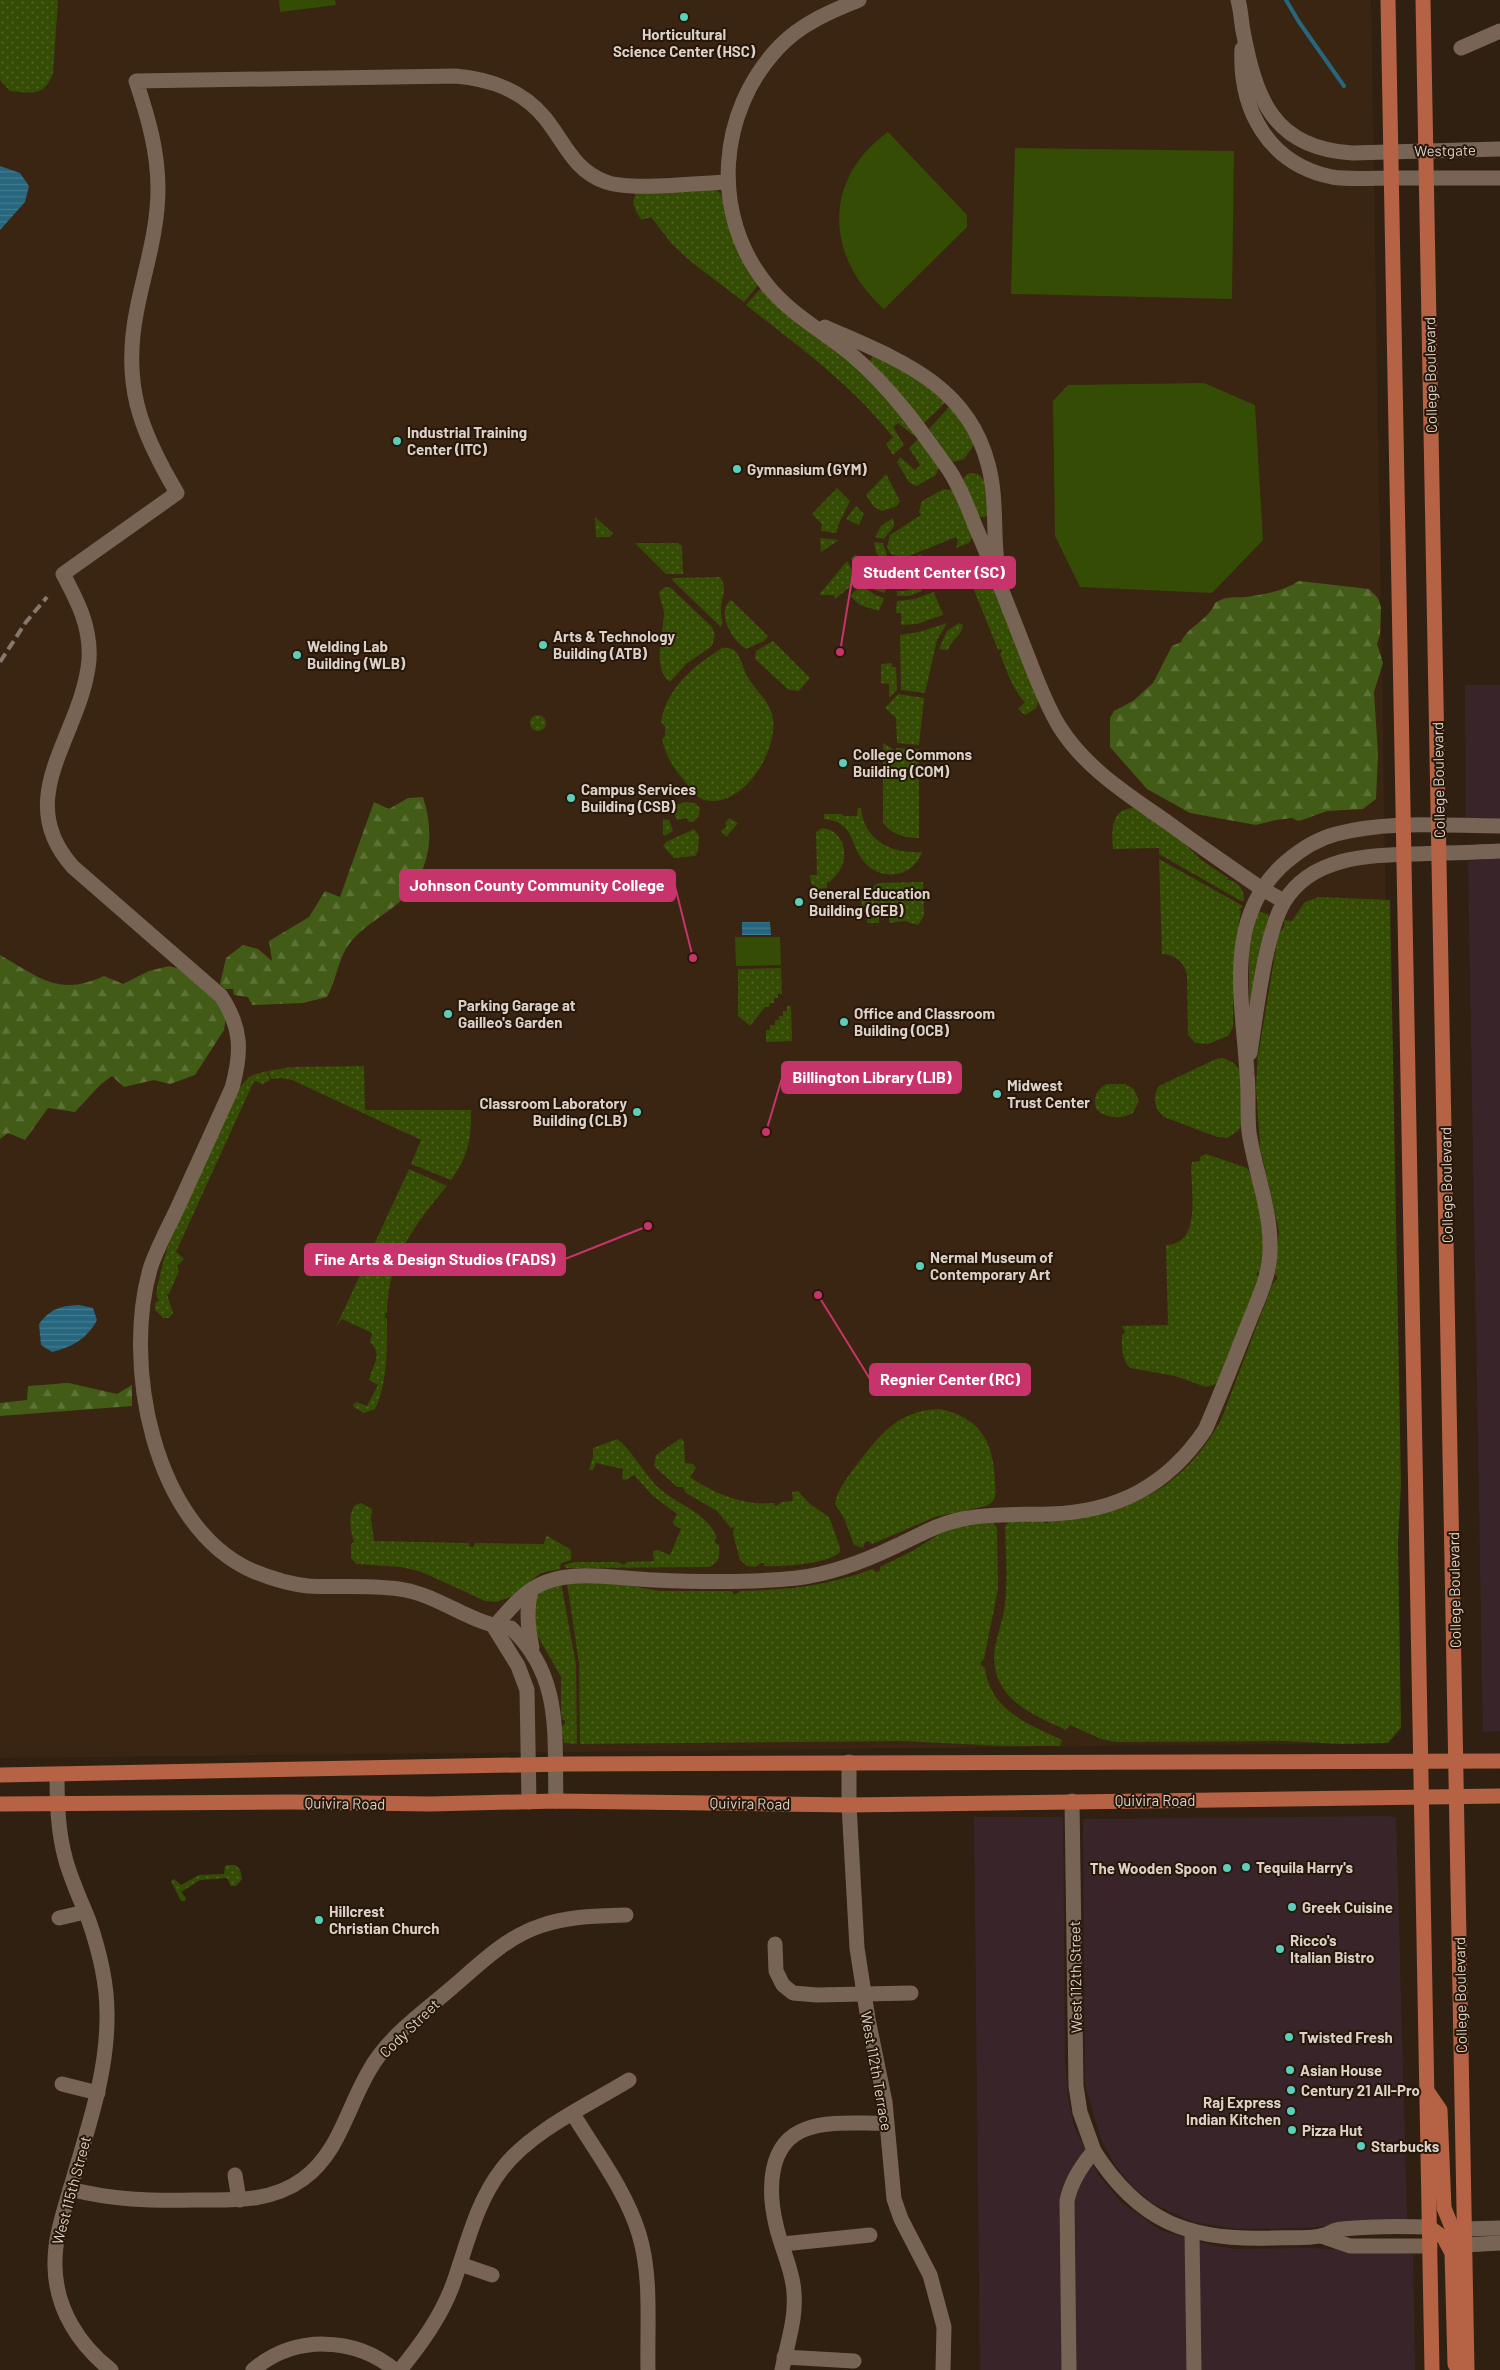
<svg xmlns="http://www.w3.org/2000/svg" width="1500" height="2370" viewBox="0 0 1500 2370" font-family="Barlow,sans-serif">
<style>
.commercial{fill:#392529}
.built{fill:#3a2512}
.grass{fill:url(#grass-dots)}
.forest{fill:url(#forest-firs)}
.park{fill:#354c05}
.water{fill:url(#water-rules)}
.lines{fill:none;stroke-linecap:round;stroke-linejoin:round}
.stream{stroke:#26667e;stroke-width:4}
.minor{stroke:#786454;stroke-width:15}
.major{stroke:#b66244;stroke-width:15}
.rail{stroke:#86786c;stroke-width:4;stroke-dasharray:10 5;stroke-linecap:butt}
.poi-dot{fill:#5bcebc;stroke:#261709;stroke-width:2}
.labels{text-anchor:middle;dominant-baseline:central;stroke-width:4;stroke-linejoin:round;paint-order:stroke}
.poi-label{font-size:15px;font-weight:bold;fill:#dcd1c8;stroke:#261709;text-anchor:start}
.street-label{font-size:15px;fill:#dcd1c8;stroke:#261709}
.leader{fill:none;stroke:#c6346b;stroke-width:2}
.callout-dot{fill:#c6346b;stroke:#261709;stroke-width:2}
.callout{fill:#c6346b;stroke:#c6346b;stroke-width:2}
.callout-label{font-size:16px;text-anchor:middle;font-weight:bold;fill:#fff}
</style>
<defs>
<pattern id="grass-dots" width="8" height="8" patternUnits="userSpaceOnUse" patternTransform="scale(1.25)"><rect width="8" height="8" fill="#354c05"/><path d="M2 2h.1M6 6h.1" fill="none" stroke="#526528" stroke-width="1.8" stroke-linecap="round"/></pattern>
<pattern id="forest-firs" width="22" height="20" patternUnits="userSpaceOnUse" patternTransform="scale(1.25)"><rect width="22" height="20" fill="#425b16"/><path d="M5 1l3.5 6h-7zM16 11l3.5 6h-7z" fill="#5d7236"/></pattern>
<pattern id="water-rules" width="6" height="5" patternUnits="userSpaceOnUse" patternTransform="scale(1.25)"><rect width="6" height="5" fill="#26667e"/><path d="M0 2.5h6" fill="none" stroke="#457b8f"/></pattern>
</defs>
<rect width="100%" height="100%" fill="#302012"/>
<g class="commercial">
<path d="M1465,685H1500V820L1466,821Z"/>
<path d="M1500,858V1731L1483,1732L1468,861Z"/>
<path d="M1389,1816L1396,1818L1407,2221L1299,2228L1238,2229L1193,2222L1152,2203L1132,2186L1115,2165L1102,2142L1085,2085L1083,1819Z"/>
<path d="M974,1817H1063L1065,2061L1068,2098L1074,2127L1099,2176L1121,2202L1160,2230L1212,2245L1234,2249L1309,2248L1413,2254L1415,2370H980Z"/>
</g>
<path class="built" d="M0,0H1371L1399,1728L1388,1743L0,1758Z"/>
<g class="grass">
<path d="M0,0H58L53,73C45,97 31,93 10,91L0,80Z"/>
<path d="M715,188L721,194L729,227L759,284L744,302L690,261L671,243L651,217L642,220C635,212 630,201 637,192Z"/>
<path d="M762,287L865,374L916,431L913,435L898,423L893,427L904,445L893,455L886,444L893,437C851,384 798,346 746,305Z"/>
<path d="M873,355L905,367L945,403L924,423L891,383L870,361Z"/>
<path d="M950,406L963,420L974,445L964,459L953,462L929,429Z"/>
<path d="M918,439L939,467L936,475L916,486L909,482L897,462L900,457L915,470L920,465L909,448Z"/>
<path d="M972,473C991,475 987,499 988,514L985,517H979L963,479L967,474Z"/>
<path d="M886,474L900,501L897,506L882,511L874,507L866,495Z"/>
<path d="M837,488L850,501C845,512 839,521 836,533L821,531L822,524L812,514Z"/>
<path d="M944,489L952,490L973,536L969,543L956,548L958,540L956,537L904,558L891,554L887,547L890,535L921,515L919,512L922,501Z"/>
<path d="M856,506L864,514L859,525L846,519Z"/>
<path d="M595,517L613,533L610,537H596Z"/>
<path d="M893,518L894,526L884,539L875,537L881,526Z"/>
<path d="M820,538L839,540L821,552Z"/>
<path d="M874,542L883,543L887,555L881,561L876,552Z"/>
<path d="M635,543H678L682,546L683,574H666Z"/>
<path d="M856,554L865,573L861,577L851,558Z"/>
<path d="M922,554L918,566L899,570L900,562Z"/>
<path d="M976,558L982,561L1039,700L1036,708L1025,715L1018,709L1025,702C1013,691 1007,671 1000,654L1002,652L1001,649L998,650L972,585L973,581L963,583L958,573L961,564Z"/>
<path d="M847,561L858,580L835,599L834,595H819Z"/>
<path d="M929,571L940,573L948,585L939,589L937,585L927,589L920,573Z"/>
<path d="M720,577C729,591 720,598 721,612C721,618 724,622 721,627L672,580L673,578Z"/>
<path d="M869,578L886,588L885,593L875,590L864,581Z"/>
<path d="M861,585L875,595L884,598L879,611L860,605L850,596Z"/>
<path d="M920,586L922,591L909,596H897V591H905Z"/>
<path d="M665,587L671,588L712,627L715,635L712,646L686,664L670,682C652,669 663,633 664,615C664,607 660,600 659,592Z"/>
<path d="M934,592L943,615L917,624L901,625V613H896L897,601L915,599Z"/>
<path d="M731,600L768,636L764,641L746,649C733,641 715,613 731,600Z"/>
<path d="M947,623L937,640L925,693L901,690L900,635L919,632Z"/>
<path d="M959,623L963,625C963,634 951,640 948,650L939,649L947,631Z"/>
<path d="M773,641L810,678L799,691L789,690L755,659L756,651Z"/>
<path d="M722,648C740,645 741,664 747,676C755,690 767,698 772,714C781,748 743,810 704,800C695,798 689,786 683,779C673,768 665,754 662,739L665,736V727L661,722C667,687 694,666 722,648Z"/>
<path d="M892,663V667H896L897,690L889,698V684L881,683V664Z"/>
<path d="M898,694L924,698L919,745L897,743L896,718L885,708Z"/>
<circle cx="538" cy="723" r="8"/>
<path d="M883,743L896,751V748L919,749V838C904,838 893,835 883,823Z"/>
<path d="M685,802L695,803L700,808L699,816L693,822H689L687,818L678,820L675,817V805Z"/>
<path d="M858,808H861C864,840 891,854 922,852C914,876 884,882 866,864C849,847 856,822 824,819V814H842L843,816H857Z"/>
<path d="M1135,808L1150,818V821L1152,819L1174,833L1200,859L1228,878L1227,880C1237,880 1245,890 1244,901H1241L1159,854V848L1113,849C1112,830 1110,808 1135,808Z"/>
<path d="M729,818L738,823L726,837L721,831L727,826L725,824Z"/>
<path d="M663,819L669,820L673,831L665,836L663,834Z"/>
<path d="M822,828C840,829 849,849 842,865C840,872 834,877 830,882H827V888L818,889L811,883L810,875H817L816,832Z"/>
<path d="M694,829L699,836L698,851L695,856L674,858L663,846L666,842Z"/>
<path d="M1159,859L1243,906L1239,910L1241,911L1234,956L1233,1027L1228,1036L1208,1044L1195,1043L1188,1035L1187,975C1184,962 1175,954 1162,954Z"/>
<path d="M923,882L924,916L918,925L905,921L889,923V916L883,913L879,918V923H867L866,909L862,908L861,896L866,895L870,889L878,883Z"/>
<path d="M1319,897L1390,900L1401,1485L1398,1542L1401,1728L1388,1743L1341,1744L1288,1741L1116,1742L1101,1739L1070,1725L1066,1730C1033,1715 994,1700 994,1656C995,1641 1001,1626 1004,1611C1008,1583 1006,1555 1005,1527L1009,1521H1044V1523H1048V1520C1128,1514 1180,1493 1221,1420L1273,1283L1278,1278L1275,1274L1279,1231L1260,1147L1256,1086L1258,1056L1277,942L1279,933L1284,927V920L1292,921L1305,902Z"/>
<path d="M1258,911L1269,915L1264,933L1249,1007V948Z"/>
<path d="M781,968L782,994H778V998H774V1003H770L769,1007H765L750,1026L738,1016V969Z"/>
<path d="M787,1006H791L792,1041L766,1042V1030H770V1025H775V1020H779V1016H783V1011H787Z"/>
<path d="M1223,1058L1234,1063L1241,1072L1242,1124L1238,1131L1227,1138L1217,1137L1164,1117C1154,1109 1152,1097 1159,1086L1216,1059Z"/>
<path d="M364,1066L365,1110H471C472,1137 468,1157 451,1180L411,1164L421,1140L292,1080L281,1078L271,1079L268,1071L291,1067Z"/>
<path d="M267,1071L270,1080L263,1084L255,1081L253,1083L176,1252L184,1259L177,1266L179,1271L169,1294H167L173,1313L169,1318H163L155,1310V1303L159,1300L156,1294C167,1226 211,1151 240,1087L250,1076Z"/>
<path d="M1107,1084H1125L1134,1089L1139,1101L1133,1113C1122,1119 1107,1119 1097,1110C1092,1099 1096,1089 1107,1084Z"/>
<path d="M1206,1154L1247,1168L1249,1171C1263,1199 1267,1243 1260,1273L1257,1272V1275L1259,1279L1217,1384L1206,1387L1175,1376L1130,1368C1121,1358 1122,1347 1122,1335L1125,1332L1122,1326L1168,1325L1166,1245C1202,1244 1191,1191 1191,1167L1192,1162L1200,1161V1157Z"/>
<path d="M409,1169L447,1186C415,1224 387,1261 387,1313H385V1318H387C387,1347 388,1382 375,1409L364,1413L354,1407L353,1404L357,1402L367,1406L378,1385L369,1380C373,1364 383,1355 370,1342L372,1333L342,1319L336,1327Z"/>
<path d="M940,1409C982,1418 994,1444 995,1483C996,1494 997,1501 986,1506L935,1517L872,1544L868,1541L865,1542L863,1548L854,1545L844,1518L835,1504C837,1490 847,1478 855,1467C879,1436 897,1410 940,1409Z"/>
<path d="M681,1438L684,1442L685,1463L693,1464L696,1468L690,1477C713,1493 744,1506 773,1503L776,1506L782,1502L793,1501L792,1492L798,1491L810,1504L829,1517L840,1547V1552C828,1564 781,1567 764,1566V1563H761L756,1567L747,1566L740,1560L733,1534L734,1527L731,1528L717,1511L686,1493L683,1487H677L654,1466L656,1455Z"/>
<path d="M617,1439C628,1445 647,1478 660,1489C678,1505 710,1514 717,1539H715V1542L719,1545C720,1556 719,1563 709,1567L566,1568L564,1565L575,1562H618L624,1565L627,1562L654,1561L653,1551L658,1550L670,1555L681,1529L674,1525L673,1522L677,1514L653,1496L634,1475L626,1480L622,1479L623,1469L596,1463L593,1470H589L593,1457V1448Z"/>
<path d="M361,1503L372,1509L371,1519L374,1541L469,1543L470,1547H473L475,1543L544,1544L546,1535L571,1550V1560L561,1563L560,1569L541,1573L510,1597L496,1602L485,1601L422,1572L401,1567L356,1564L351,1558V1544L354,1542C351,1533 347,1515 355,1505Z"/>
<path d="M993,1522L997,1528L998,1589L984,1659L981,1662V1665L985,1668C990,1710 1028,1724 1062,1740L1060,1746H1005L901,1741L580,1744L579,1663L567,1583H614L660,1591H732L734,1595L740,1591C786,1590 829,1586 872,1569L876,1572L880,1571V1567L914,1550L949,1528Z"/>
<path d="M561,1583L576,1664L577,1744L564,1743L561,1727L565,1724V1720H562L561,1714V1677L536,1633L534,1599L539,1592Z"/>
<path d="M228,1865H235L240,1869L242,1879L236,1886H231L227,1878L200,1880L181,1892L186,1898L185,1901H181L171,1881L174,1879L181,1885L199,1875L224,1874L225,1866Z"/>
</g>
<g class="forest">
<path d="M1299,581L1369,589L1378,598L1381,608L1380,634L1377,644L1383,663L1374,692L1378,754L1376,799L1363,809L1327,811L1302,820L1298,821L1292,818L1276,820L1256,825L1190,813L1147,789L1110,747V718L1114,711L1133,701L1153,683L1172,646L1181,642C1189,625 1208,621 1215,603C1228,595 1232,598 1246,597C1263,595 1284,591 1299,581Z"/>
<path d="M423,797C436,837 430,876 396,905C381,917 361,928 349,944C338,959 336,981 327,997L303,1003L252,1005L248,997L234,995L233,989H225L220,984L226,958L243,945L258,949L272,961L269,941L309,917L325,891L340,897L374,802L389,809L408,798Z"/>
<path d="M0,955C39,977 58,997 104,976L123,984L149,971L169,966L185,970L215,998L226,1017L224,1030L195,1075L170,1084L154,1080L124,1087L112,1076L100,1085L75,1112L48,1108L25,1140L8,1133L0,1139Z"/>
<path d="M69,1383L117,1394L132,1385V1406L0,1416V1403L27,1400L28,1386Z"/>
</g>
<g class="park">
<path d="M279,0H335L336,5L280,12Z"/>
<path d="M888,132L967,215V227L884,309C825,257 822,179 888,132Z"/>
<path d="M1015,148L1234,151L1232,299L1011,294Z"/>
<path d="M1204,383L1255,405L1263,540L1212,593L1080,587L1055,536L1053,401L1068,385Z"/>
<path d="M735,937H780L781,965L736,966Z"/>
</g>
<g class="water">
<path d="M0,166L20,173L29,186L25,202L0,230Z"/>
<path d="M742,922H770L771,935H742Z"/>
<path d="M79,1305L93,1308L97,1320C87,1339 72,1347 52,1352L41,1345L39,1324C50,1309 60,1306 79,1305Z"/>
</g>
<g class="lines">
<path class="stream" d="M1286,0L1299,22L1344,86"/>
<g class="minor">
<path d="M859,0C831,11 801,24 780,46C717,111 710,215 767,285C790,314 823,331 852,355C891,388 920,429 949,470C961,488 968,508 976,528C994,569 1010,611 1026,652C1036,677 1045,703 1059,726C1085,768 1127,794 1167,822C1198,845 1230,867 1262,889L1284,901"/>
<path d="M1238,0C1241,10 1241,20 1243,31C1256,99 1273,148 1352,153L1500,149"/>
<path d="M1461,48L1500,31"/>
<path d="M1242,49C1239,109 1268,164 1332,177C1351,180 1373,178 1393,178C1428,178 1464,178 1500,178"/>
<path d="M825,327C894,358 967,382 988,464C997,496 993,531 997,563"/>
<path d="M1250,1053C1256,1014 1265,934 1284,902C1316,849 1387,856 1439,853C1460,853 1480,852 1500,851"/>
<path d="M531,1590C526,1611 528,1627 532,1648"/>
<path d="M494,1627C509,1610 524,1590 546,1582C579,1570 620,1579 654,1580C701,1582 751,1583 797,1578C831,1574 865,1561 896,1546C920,1535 941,1522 968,1518C995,1513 1022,1515 1049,1514C1117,1512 1167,1486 1205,1430C1220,1396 1233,1362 1247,1327C1256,1303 1269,1279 1270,1253C1272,1212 1255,1172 1249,1132C1247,1113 1249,1093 1247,1074C1243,1001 1222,917 1286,862C1301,849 1317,839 1336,834C1389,820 1446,826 1500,826"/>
<path d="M494,1627L518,1666L527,1690L529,1802"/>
<path d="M849,1762V1805L857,1948L868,2019L885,2102L894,2199L901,2219L930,2275L944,2327L943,2370"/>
<path d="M57,1775C57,1804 58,1833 66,1861C72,1882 81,1901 89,1921C99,1950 107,1982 107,2013C108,2072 88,2127 72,2183C64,2211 54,2238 55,2267C56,2309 79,2345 111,2370"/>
<path d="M556,1801C554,1735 563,1677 511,1628C474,1626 442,1597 405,1590C372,1584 340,1588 308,1586C289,1584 270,1578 253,1571C152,1527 122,1361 151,1266C158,1246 169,1226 178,1207C196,1167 214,1128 232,1088C242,1052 242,1028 221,996L73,867C10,797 82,736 89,660C91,627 78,602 63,574L177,493C139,429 122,383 137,309C145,269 158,230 158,189C158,151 148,117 136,81L455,76C491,79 522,90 545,118C565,143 574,171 606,182C630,191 699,183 728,182"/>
<path d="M59,1918L85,1912"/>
<path d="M775,1944L776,1971L783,1985L793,1993L817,1995L911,1993"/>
<path d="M62,2084L98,2093"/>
<path d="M573,2114C596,2152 626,2191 639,2234C652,2276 647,2326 648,2370"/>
<path d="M1094,2151C1139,2222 1189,2241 1271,2238C1287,2237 1305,2239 1320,2236C1328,2235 1334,2229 1342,2229C1371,2226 1400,2226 1429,2227"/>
<path d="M235,2175L239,2200"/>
<path d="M70,2189C112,2200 151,2201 194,2200C232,2200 270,2203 303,2179C339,2153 347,2108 369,2071C387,2038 420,2015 448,1991C477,1967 504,1938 540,1926C568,1916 597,1916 626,1915"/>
<path d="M1464,2229L1500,2228"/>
<path d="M1192,2232L1194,2370"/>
<path d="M1321,2236L1350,2246H1430"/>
<path d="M783,2244L870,2235"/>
<path d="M1464,2245L1500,2243"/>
<path d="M460,2264L492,2275"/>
<path d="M784,2357L854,2361"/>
<path d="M253,2370C294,2335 354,2336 395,2370"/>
<path d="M400,2370C421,2344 440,2318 452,2287C467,2246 475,2204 502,2169C531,2131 588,2105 629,2080"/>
<path d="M782,2370C788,2340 798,2314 793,2284C790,2264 780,2244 776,2225C768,2191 767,2143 806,2129C830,2120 861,2124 886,2123"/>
<path d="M1069,2370L1067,2201C1071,2181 1081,2166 1094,2151L1080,2112L1076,2086L1072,1801"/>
</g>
<g class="major">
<path d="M1388,0L1432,2370"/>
<path d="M1423,0L1467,2370"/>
<path d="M0,1775L567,1764L1500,1761"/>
<path d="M0,1804L292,1802L430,1804L556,1801L849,1805L1500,1796"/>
<path d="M1427,2091L1440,2110L1444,2208L1453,2230L1464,2245"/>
<path d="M1429,2227L1444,2238L1452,2253L1455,2364L1459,2370"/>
</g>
<path class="rail" d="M0,662L26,622L47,597"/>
</g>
<g class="poi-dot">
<circle cx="684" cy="17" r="5"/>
<circle cx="397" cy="441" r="5"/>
<circle cx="737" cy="469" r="5"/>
<circle cx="543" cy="645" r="5"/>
<circle cx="297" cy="655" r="5"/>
<circle cx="843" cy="763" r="5"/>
<circle cx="571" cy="798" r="5"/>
<circle cx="799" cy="902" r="5"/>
<circle cx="448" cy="1014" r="5"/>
<circle cx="844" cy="1022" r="5"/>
<circle cx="997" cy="1094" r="5"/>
<circle cx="637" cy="1112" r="5"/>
<circle cx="920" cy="1266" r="5"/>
<circle cx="1246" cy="1867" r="5"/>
<circle cx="1227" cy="1868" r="5"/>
<circle cx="1292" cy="1907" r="5"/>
<circle cx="319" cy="1920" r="5"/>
<circle cx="1280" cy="1949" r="5"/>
<circle cx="1289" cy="2037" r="5"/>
<circle cx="1290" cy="2070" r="5"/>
<circle cx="1291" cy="2090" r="5"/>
<circle cx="1291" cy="2111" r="5"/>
<circle cx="1292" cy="2130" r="5"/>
<circle cx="1361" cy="2146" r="5"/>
</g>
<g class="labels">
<g class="poi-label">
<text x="684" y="34" text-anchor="middle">Horticultural<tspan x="684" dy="17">Science Center (HSC)</tspan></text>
<text x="407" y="432">Industrial Training<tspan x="407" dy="17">Center (ITC)</tspan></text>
<text x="747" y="469">Gymnasium (GYM)</text>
<text x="553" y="636">Arts &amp; Technology<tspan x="553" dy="17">Building (ATB)</tspan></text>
<text x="307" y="646">Welding Lab<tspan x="307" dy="17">Building (WLB)</tspan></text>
<text x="853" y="754">College Commons<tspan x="853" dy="17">Building (COM)</tspan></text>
<text x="581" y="789">Campus Services<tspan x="581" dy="17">Building (CSB)</tspan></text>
<text x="809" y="893">General Education<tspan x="809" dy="17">Building (GEB)</tspan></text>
<text x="458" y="1005">Parking Garage at<tspan x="458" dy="17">Gailleo's Garden</tspan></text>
<text x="854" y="1013">Office and Classroom<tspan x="854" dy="17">Building (OCB)</tspan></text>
<text x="1007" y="1085">Midwest<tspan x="1007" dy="17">Trust Center</tspan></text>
<text x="627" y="1103" text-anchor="end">Classroom Laboratory<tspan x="627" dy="17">Building (CLB)</tspan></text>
<text x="930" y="1257">Nermal Museum of<tspan x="930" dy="17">Contemporary Art</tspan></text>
<text x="1256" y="1867">Tequila Harry's</text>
<text x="1217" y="1868" text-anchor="end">The Wooden Spoon</text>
<text x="1302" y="1907">Greek Cuisine</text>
<text x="329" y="1911">Hillcrest<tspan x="329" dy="17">Christian Church</tspan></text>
<text x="1290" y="1940">Ricco's<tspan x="1290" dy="17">Italian Bistro</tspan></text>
<text x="1299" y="2037">Twisted Fresh</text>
<text x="1300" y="2070">Asian House</text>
<text x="1301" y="2090">Century 21 All-Pro</text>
<text x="1281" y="2102" text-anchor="end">Raj Express<tspan x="1281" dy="17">Indian Kitchen</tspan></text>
<text x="1302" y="2130">Pizza Hut</text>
<text x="1371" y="2146">Starbucks</text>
</g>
<g class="street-label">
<text transform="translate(1445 150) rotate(-1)">Westgate</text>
<text transform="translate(1430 375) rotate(-91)">College Boulevard</text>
<text transform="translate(1438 780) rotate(-91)">College Boulevard</text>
<text transform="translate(1446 1185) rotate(-91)">College Boulevard</text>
<text transform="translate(1454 1590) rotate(-91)">College Boulevard</text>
<text x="1155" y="1800">Quivira Road</text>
<text transform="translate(345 1803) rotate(1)">Quivira Road</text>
<text transform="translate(750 1803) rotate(1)">Quivira Road</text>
<text transform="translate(1075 1977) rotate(-91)">West 112th Street</text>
<text transform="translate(1460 1995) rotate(-91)">College Boulevard</text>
<text transform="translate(409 2028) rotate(-44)">Cody Street</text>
<text transform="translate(877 2071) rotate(80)">West 112th Terrace</text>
<text transform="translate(71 2190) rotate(-75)">West 115th Street</text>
</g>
</g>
<path class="leader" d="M840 652L853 573M693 958L675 886M766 1132L782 1078M648 1226L565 1259M818 1295L870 1379"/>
<g class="callout-dot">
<circle cx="840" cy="652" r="5"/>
<circle cx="693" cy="958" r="5"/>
<circle cx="766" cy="1132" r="5"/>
<circle cx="648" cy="1226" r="5"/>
<circle cx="818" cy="1295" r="5"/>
</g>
<g class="callout">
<rect x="853" y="557" width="162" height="31" rx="5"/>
<rect x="400" y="870" width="275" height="31" rx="5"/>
<rect x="782" y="1062" width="179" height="31" rx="5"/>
<rect x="305" y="1244" width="260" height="31" rx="5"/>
<rect x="870" y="1364" width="160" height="31" rx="5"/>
</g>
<g class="callout-label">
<text x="934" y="578">Student Center (SC)</text>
<text x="537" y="891">Johnson County Community College</text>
<text x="872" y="1083">Billington Library (LIB)</text>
<text x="435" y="1265">Fine Arts &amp; Design Studios (FADS)</text>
<text x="950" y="1385">Regnier Center (RC)</text>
</g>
</svg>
